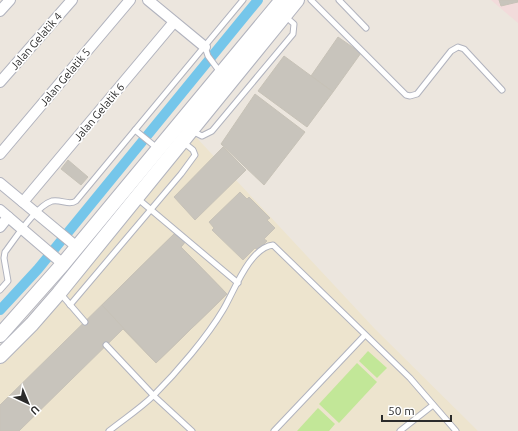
<svg xmlns="http://www.w3.org/2000/svg" width="518" height="431" viewBox="0 0 518 431" font-family="Ubuntu,sans-serif">
<style>
.education{fill:#ede4ce}
.medical{fill:#f2dbdb}
.pitch{fill:#c2e798}
.lines{fill:none;stroke-linecap:round;stroke-linejoin:round}
.canal{stroke:#75c6ea;stroke-width:10}
.building{fill:#c8c4bc;stroke:#c7c2b7}
.service-casing{stroke:#b1b3be;stroke-width:7}
.minor-casing{stroke:#b1b3be;stroke-width:12}
.secondary-casing{stroke:#b1b3be;stroke-width:16}
.service{stroke:#fff;stroke-width:5}
.minor{stroke:#fff;stroke-width:10}
.secondary{stroke:#fff;stroke-width:14}
.labels{text-anchor:middle;dominant-baseline:central;stroke-width:3.5;stroke-linejoin:round;paint-order:stroke}
.street-label{font-size:11px;fill:#2b2b2b;stroke:#fff}
</style>
<rect width="100%" height="100%" fill="#ece6de"/>
<path class="education" d="M195,136L375,329L478,431H0V365L21,344Z"/>
<path class="medical" d="M491,0H518V23Z"/>
<g class="pitch">
<path d="M368,351L387,368L377,378L359,361Z"/>
<path d="M357,363L377,382L339,423L319,404Z"/>
<path d="M318,408L335,424L329,431H297Z"/>
</g>
<g class="lines">
<path class="canal" d="M0,310L38,269L258,0"/>
</g>
<g class="building">
<path d="M499,0H518V2L501,6Z"/>
<path d="M338,37L361,53L333,92L311,76Z"/>
<path d="M284,56L333,92L307,127L258,91Z"/>
<path d="M255,94L305,132L264,185L221,144Z"/>
<path d="M223,147L246,170L195,220L174,197Z"/>
<path d="M68,160L88,177L81,185L61,169Z"/>
<path d="M240,192L247,199L249,197L270,218L267,220L275,228L264,239L267,241L258,250L255,248L243,260L212,230L214,228L209,222Z"/>
<path d="M176,232L185,242L181,247L227,294L156,363L123,329L19,431H0V405Z"/>
<path d="M176,232L185,242L181,247L227,294L156,363L102,305Z"/>
</g>
<g class="lines">
<defs>
<g id="service">
<path d="M311,0L406,95L410,96L417,94L451,51L458,47L464,49L502,90"/>
<path d="M339,0L366,28"/>
<path d="M205,47L208,56L220,72"/>
<path d="M135,130L157,148"/>
<path d="M192,131L202,136L212,131L293,34L294,24L285,16"/>
<path d="M137,198L238,283"/>
<path d="M0,290L8,281L4,258L5,252C15,239 36,206 52,201C61,199 69,206 76,201L243,0"/>
<path d="M60,293L85,322"/>
<path d="M70,305L181,174L195,155L193,150L183,142"/>
<path d="M106,345L154,396L192,431"/>
<path d="M109,431C124,419 141,408 154,395C177,372 207,337 223,310C234,292 249,248 273,245L410,378L456,431"/>
<path d="M274,431L365,335"/>
<path d="M400,431L433,405"/>
</g>
<g id="minor">
<path d="M148,0L205,47"/>
<path d="M0,11L10,0"/>
<path d="M0,82L72,0"/>
<path d="M0,154L130,0"/>
<path d="M0,183L77,247"/>
<path d="M23,202L174,22"/>
<path d="M0,210L63,264"/>
<path d="M0,227L8,217"/>
</g>
<g id="secondary">
<path d="M0,335L63,264L282,0"/>
<path d="M0,356L32,324L59,293L297,0"/>
</g>
</defs>
<use href="#service" class="service-casing"/>
<use href="#minor" class="minor-casing"/>
<use href="#secondary" class="secondary-casing"/>
<use href="#service" class="service"/>
<use href="#minor" class="minor"/>
<use href="#secondary" class="secondary"/>
</g>
<g class="labels">
<g class="street-label">
<text transform="translate(36 41) rotate(-49)">Jalan Gelatik 4</text>
<text transform="translate(65 77) rotate(-50)">Jalan Gelatik 5</text>
<text transform="translate(99 112) rotate(-50)">Jalan Gelatik 6</text>
</g>
</g>
<g transform="translate(28 403) rotate(136)" stroke="#ffffff" stroke-width="3" paint-order="stroke">
<path d="M0-3L7 15L0 10L-7 15Z" fill="#2b2b2b"/>
<text y="-6" font-size="11" font-weight="bold" text-anchor="middle" fill="#2b2b2b">U</text>
</g>
<path d="M382 415v6h69v-6" fill="none" stroke="#2b2b2b" stroke-width="2"/>
<text x="388" y="415" font-size="12" fill="#2b2b2b" stroke="#ffffff" stroke-width="3" paint-order="stroke">50 m</text>
</svg>
